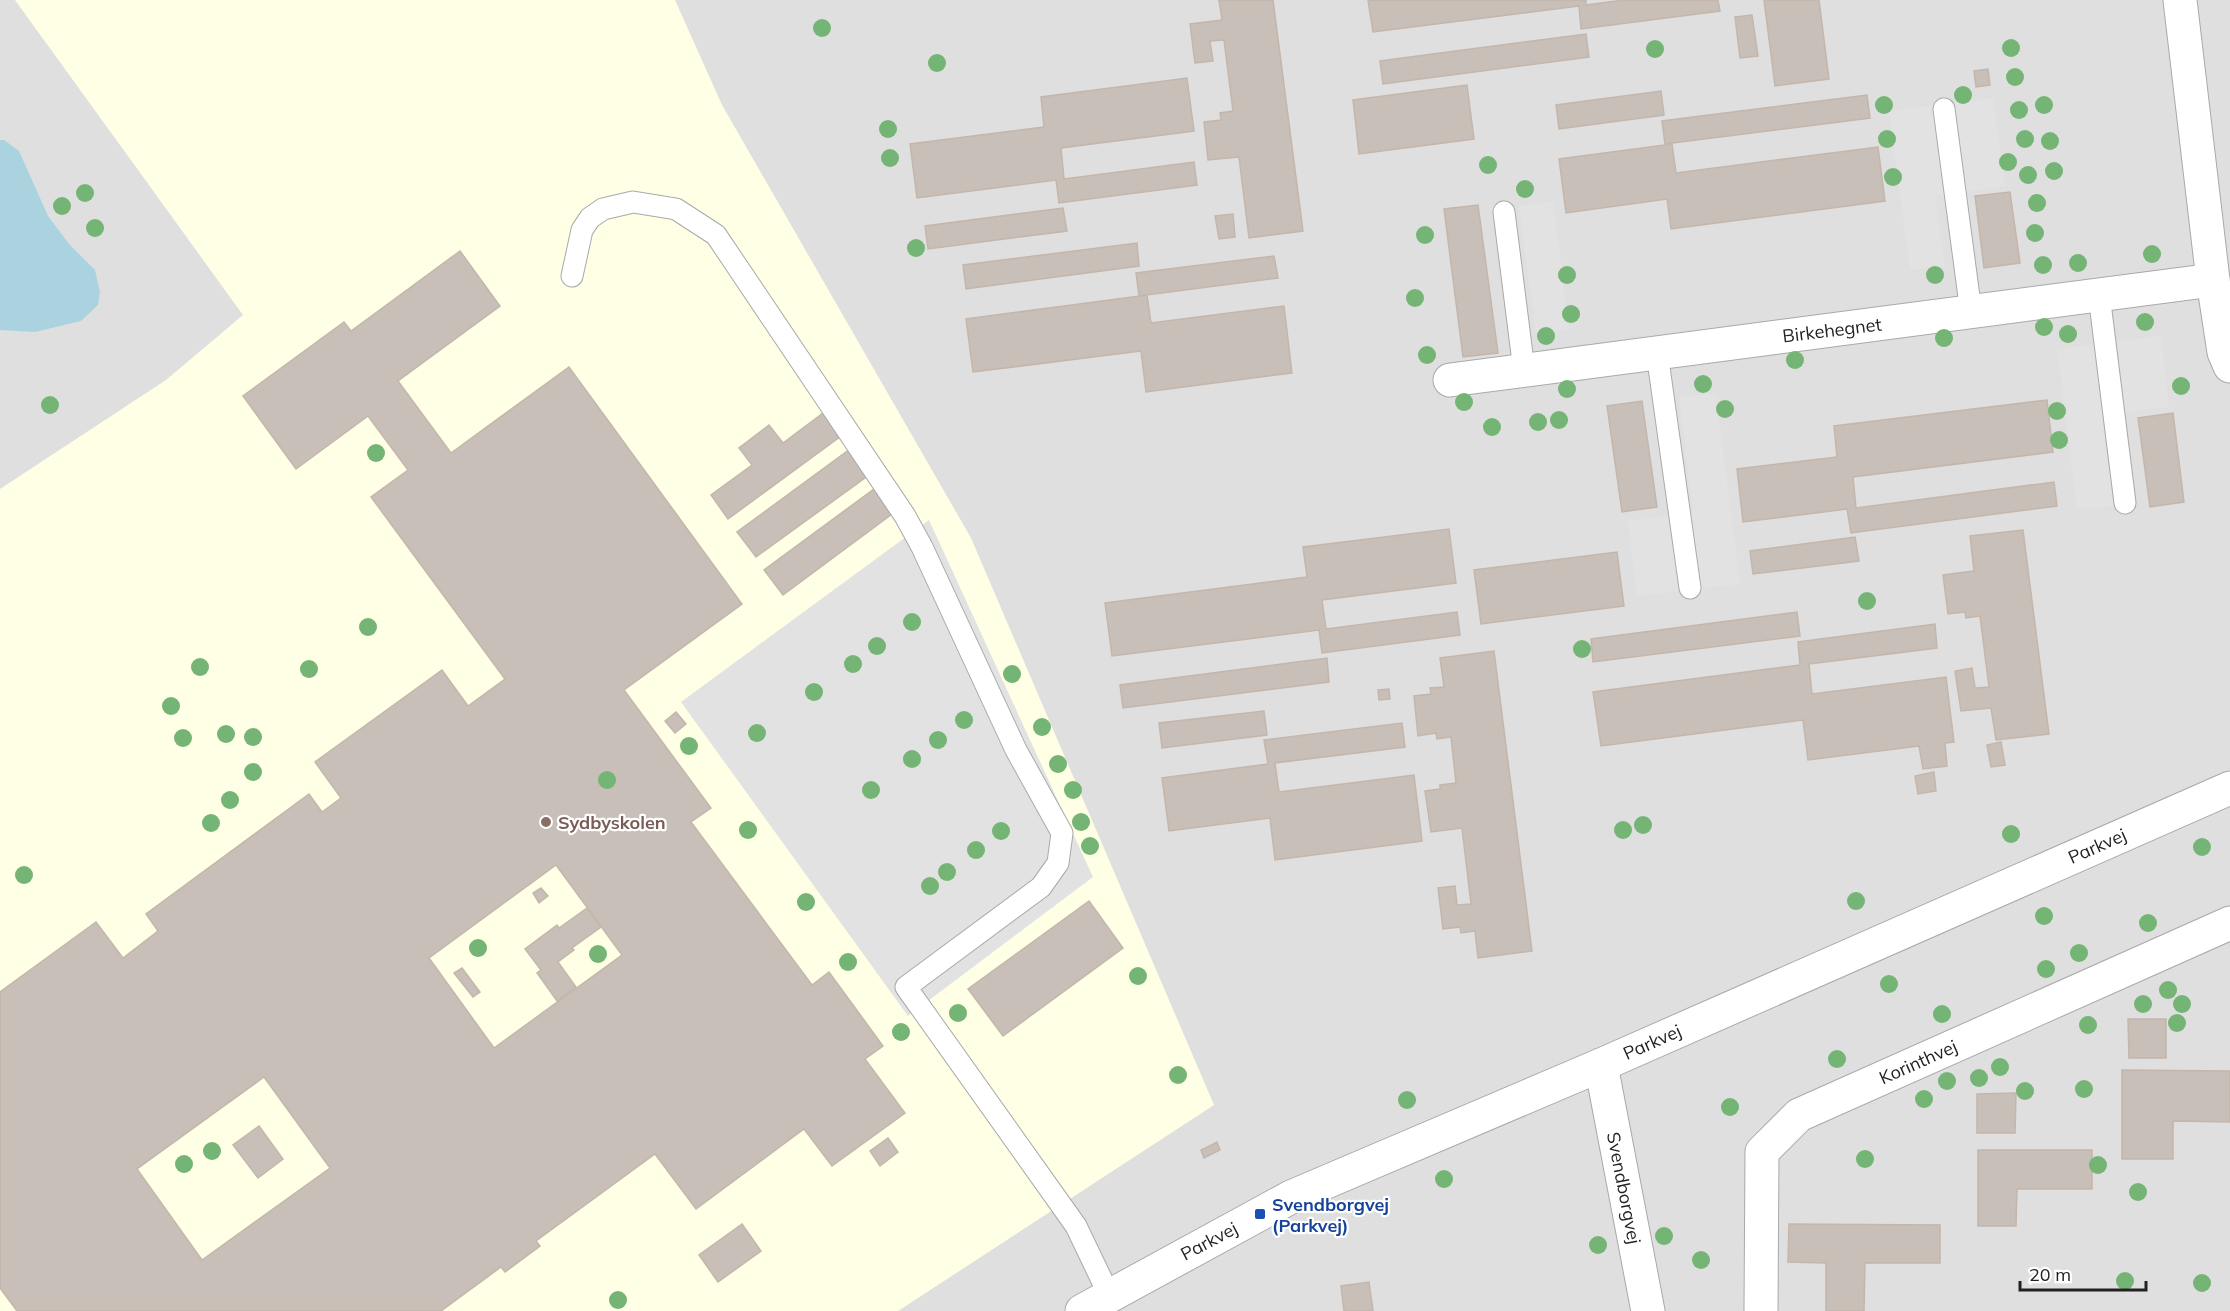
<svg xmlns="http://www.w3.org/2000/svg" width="2230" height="1311" viewBox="0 0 2230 1311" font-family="Mulish,sans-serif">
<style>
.residential{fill:#e0dfdf}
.education{fill:#ffffe5}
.parking{fill:#e2e2e2}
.water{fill:#aad3df}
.building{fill:#c7bfb8;stroke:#c4b6ab;stroke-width:1.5;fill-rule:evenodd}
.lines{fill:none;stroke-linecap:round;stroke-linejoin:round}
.service-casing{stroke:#a9a9a9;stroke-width:23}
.minor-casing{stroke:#a9a9a9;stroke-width:35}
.tertiary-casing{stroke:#a9a9a9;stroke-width:35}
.service{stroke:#fff;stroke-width:21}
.minor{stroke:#fff;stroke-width:33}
.tertiary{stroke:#fff;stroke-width:33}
.tree{fill:#74b475}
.education-dot{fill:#8d6e63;stroke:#fff;stroke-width:2}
.transit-dot{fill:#1a4fb4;stroke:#fff;stroke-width:2}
.labels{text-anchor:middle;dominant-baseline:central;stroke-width:4.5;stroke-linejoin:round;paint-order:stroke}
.street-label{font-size:18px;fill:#222;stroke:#fff}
.education-label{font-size:18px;font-weight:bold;fill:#785e54;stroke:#fff;text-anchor:start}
.transit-label{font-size:18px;font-weight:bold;fill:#164399;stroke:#fff;text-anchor:start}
</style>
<rect width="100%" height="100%" fill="#f2efe9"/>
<rect class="residential" x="0" y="0" width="2230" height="1311"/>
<path class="education" d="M15,0H675L722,105L971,538L1214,1105L898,1311H0V489L166,380L243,315Z"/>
<g class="parking">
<path d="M1993,98L2005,186L1935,196L1945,266L1910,270L1889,111Z"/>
<path d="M1553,201L1569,329L1536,333L1519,206Z"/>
<path d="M2161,336L2169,407L2102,415L2114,506L2077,510L2057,349Z"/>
<path d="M1716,393L1740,584L1637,596L1628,521L1693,513L1679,397Z"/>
<path d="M929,520L1093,877L908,1016L681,702Z"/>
</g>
<path class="water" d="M0,140H4L19,151L48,216L69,244L95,270L100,292L98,305L81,321L35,332L0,330Z"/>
<g class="building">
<path d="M1219,0H1273L1303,231L1249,238L1239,157L1208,160L1204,122L1221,120L1220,113L1233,111L1224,40L1210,41L1213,61L1195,63L1190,24L1222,20Z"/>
<path d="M1368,0H1586V5L1624,0H1718L1720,11L1581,29L1579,6L1373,32Z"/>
<path d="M1764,0H1819L1829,79L1775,86Z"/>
<path d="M1752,15L1758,56L1740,58L1735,17Z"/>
<path d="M1586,34L1589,57L1383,84L1380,61Z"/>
<path d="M1988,69L1990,85L1976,87L1974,71Z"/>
<path d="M1187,78L1194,131L1061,148L1064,179L1194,162L1197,185L1059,203L1056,180L917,198L910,144L1044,127L1041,97Z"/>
<path d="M1467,85L1474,139L1359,154L1353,100Z"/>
<path d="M1661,91L1664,115L1559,129L1556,105Z"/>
<path d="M1867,95L1870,118L1665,144L1662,121Z"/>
<path d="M1672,144L1676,173L1878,147L1885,201L1671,229L1667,199L1566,213L1559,159Z"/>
<path d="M2010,192L2020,263L1984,268L1975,196Z"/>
<path d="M1478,205L1498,353L1463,357L1444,209Z"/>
<path d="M1063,208L1067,231L928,249L925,226Z"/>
<path d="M1233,214L1235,237L1219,239L1215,216Z"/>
<path d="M1137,243L1139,266L966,289L963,265Z"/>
<path d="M460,251L500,306L398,381L451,453L569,367L742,604L624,690L711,808L691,822L812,985L829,972L883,1046L865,1059L905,1113L832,1166L804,1129L696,1209L655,1154L536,1241L540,1246L505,1272L501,1267L441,1311H17L0,1288V992L96,922L123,958L158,931L146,914L309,794L322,812L341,798L315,762L442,670L468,706L505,679L371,497L408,470L368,416L296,469L243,396L344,322L351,331ZM556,865L622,955L494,1048L429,958ZM264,1077L330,1168L202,1260L137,1169Z"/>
<path d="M1274,256L1278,278L1139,296L1136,273Z"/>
<path d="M1147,295L1151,323L1284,306L1292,373L1146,392L1141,351L973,372L966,319Z"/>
<path d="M2047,400L2053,452L1853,477L1856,508L2054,482L2057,506L1851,533L1847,509L1743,522L1737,469L1837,457L1834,426Z"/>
<path d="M1642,401L1657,507L1622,512L1607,406Z"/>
<path d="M823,413L841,436L728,519L711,495L752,465L739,448L769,425L783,443Z"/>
<path d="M2173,413L2184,502L2150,507L2138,418Z"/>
<path d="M850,449L869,475L756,557L737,532Z"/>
<path d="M878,486L896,511L783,595L764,570Z"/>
<path d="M1449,529L1456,583L1322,600L1326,629L1457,612L1460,635L1322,653L1319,630L1112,656L1105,603L1307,577L1303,547Z"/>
<path d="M2023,530L2049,734L1996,740L1991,708L1961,711L1955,671L1972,668L1975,688L1989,687L1980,616L1966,618L1965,612L1948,614L1943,575L1974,571L1970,536Z"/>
<path d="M1855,537L1859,561L1753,574L1750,551Z"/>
<path d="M1617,552L1624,606L1481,624L1474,570Z"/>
<path d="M1797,612L1800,636L1593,662L1591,639Z"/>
<path d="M1935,624L1937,648L1809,664L1812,694L1946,677L1954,742L1945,743L1947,766L1923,769L1919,746L1808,760L1803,720L1601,746L1593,692L1800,665L1798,642Z"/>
<path d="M1494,651L1532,951L1478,958L1475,931L1461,933L1460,927L1443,929L1438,888L1455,886L1457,905L1471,904L1462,828L1431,832L1425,791L1440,789V785L1456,783L1451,737L1437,739L1436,733L1418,736L1414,696L1431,694L1430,688L1444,687L1440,658Z"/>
<path d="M1327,658L1329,682L1123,708L1120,685Z"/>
<path d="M1389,689L1390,699L1379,700L1378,690Z"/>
<path d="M1264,711L1267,735L1162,748L1159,723Z"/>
<path d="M676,712L686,724L675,733L665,721Z"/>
<path d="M1402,723L1405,747L1275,763L1279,792L1414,775L1422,841L1275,860L1270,818L1169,831L1162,778L1268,764L1264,740Z"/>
<path d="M2001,742L2005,765L1991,767L1987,745Z"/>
<path d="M1934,772L1936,791L1918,794L1915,776Z"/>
<path d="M541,888L548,896L539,903L533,893Z"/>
<path d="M1089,901L1123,948L1003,1036L968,989Z"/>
<path d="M587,908L601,927L572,948L574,950L558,962L576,987L557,1001L537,973L541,970L525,949L557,925L559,928Z"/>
<path d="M462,968L480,992L473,997L454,973Z"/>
<path d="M2128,1019H2166V1058H2129Z"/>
<path d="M2122,1070L2230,1071V1122L2173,1121V1159H2122Z"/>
<path d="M2016,1093L2015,1133H1977V1094Z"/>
<path d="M259,1126L283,1159L258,1178L233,1145Z"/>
<path d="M888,1138L898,1152L880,1166L870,1151Z"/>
<path d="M1217,1142L1220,1150L1204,1158L1201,1150Z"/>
<path d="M1978,1150H2092V1189H2017L2016,1226H1978Z"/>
<path d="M742,1224L761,1251L718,1282L699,1255Z"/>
<path d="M1789,1224L1940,1225V1263H1865L1864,1311H1826V1263L1788,1262Z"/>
<path d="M1369,1282L1373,1311H1344L1341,1286Z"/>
</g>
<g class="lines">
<defs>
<g id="service">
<path d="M1944,109L1971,312"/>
<path d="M1504,212L1524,370"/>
<path d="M572,276L582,230L590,218L603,209L633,202L676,209L716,235L905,516L922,547L1016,750L1062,833L1058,863L1041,887L906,987L1076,1226L1109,1295"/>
<path d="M2099,295L2125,503"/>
<path d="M1657,353L1690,588"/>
</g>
<g id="minor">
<path d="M2180,0L2213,280L2224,352L2230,366"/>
<path d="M1450,380L2213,280"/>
<path d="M1601,1065L1648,1311"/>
<path d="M1761,1311L1762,1152L1799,1115L2230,923"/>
</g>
<path id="tertiary" d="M1082,1311L1291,1197L1601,1065L2230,788"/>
</defs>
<use href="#service" class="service-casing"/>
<use href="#minor" class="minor-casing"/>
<use href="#tertiary" class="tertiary-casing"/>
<use href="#service" class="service"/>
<use href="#minor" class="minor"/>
<use href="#tertiary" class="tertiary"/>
</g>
<g class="tree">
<circle cx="822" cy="28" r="9"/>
<circle cx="2011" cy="48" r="9"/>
<circle cx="1655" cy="49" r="9"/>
<circle cx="937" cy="63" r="9"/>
<circle cx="2015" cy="77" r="9"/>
<circle cx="1963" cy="95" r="9"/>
<circle cx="1884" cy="105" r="9"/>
<circle cx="2044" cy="105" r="9"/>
<circle cx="2019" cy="110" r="9"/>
<circle cx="888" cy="129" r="9"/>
<circle cx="1887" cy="139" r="9"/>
<circle cx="2025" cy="139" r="9"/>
<circle cx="2050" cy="141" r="9"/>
<circle cx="890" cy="158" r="9"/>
<circle cx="2008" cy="162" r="9"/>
<circle cx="1488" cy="165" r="9"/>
<circle cx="2054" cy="171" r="9"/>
<circle cx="2028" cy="175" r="9"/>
<circle cx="1893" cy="177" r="9"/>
<circle cx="1525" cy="189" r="9"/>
<circle cx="85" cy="193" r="9"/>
<circle cx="2037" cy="203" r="9"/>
<circle cx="62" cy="206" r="9"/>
<circle cx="95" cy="228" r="9"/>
<circle cx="2035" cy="233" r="9"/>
<circle cx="1425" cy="235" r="9"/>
<circle cx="916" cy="248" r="9"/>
<circle cx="2152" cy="254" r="9"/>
<circle cx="2078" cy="263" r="9"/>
<circle cx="2043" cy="265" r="9"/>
<circle cx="1567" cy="275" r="9"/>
<circle cx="1935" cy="275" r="9"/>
<circle cx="1415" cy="298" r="9"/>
<circle cx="1571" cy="314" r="9"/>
<circle cx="2145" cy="322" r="9"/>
<circle cx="2044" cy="327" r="9"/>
<circle cx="2068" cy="334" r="9"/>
<circle cx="1546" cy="336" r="9"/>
<circle cx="1944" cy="338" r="9"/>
<circle cx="1427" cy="355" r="9"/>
<circle cx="1795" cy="360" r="9"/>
<circle cx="1703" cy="384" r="9"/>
<circle cx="2181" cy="386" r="9"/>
<circle cx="1567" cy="389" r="9"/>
<circle cx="1464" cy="402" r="9"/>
<circle cx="50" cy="405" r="9"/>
<circle cx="1725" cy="409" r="9"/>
<circle cx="2057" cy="411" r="9"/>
<circle cx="1559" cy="420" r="9"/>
<circle cx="1538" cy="422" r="9"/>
<circle cx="1492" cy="427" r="9"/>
<circle cx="2059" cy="440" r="9"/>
<circle cx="376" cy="453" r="9"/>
<circle cx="1867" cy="601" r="9"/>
<circle cx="912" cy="622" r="9"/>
<circle cx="368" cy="627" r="9"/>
<circle cx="877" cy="646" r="9"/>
<circle cx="1582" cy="649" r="9"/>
<circle cx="853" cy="664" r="9"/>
<circle cx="200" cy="667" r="9"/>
<circle cx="309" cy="669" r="9"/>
<circle cx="1012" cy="674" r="9"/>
<circle cx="814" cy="692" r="9"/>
<circle cx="171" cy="706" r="9"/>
<circle cx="964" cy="720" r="9"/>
<circle cx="1042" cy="727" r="9"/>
<circle cx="757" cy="733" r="9"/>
<circle cx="226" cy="734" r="9"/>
<circle cx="253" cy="737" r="9"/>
<circle cx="183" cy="738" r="9"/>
<circle cx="938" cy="740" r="9"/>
<circle cx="689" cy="746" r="9"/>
<circle cx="912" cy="759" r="9"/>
<circle cx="1058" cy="764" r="9"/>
<circle cx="253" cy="772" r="9"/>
<circle cx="607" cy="780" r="9"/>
<circle cx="871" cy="790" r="9"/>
<circle cx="1073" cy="790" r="9"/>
<circle cx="230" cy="800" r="9"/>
<circle cx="1081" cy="822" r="9"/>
<circle cx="211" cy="823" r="9"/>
<circle cx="1643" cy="825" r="9"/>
<circle cx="748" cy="830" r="9"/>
<circle cx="1623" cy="830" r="9"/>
<circle cx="1001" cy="831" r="9"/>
<circle cx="2011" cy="834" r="9"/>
<circle cx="1090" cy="846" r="9"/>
<circle cx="2202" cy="847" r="9"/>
<circle cx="976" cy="850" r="9"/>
<circle cx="947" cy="872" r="9"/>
<circle cx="24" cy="875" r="9"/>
<circle cx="930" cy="886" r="9"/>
<circle cx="1856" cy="901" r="9"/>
<circle cx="806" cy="902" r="9"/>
<circle cx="2044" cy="916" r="9"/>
<circle cx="2148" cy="923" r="9"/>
<circle cx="478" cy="948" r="9"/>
<circle cx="2079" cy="953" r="9"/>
<circle cx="598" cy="954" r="9"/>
<circle cx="848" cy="962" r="9"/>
<circle cx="2046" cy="969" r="9"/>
<circle cx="1138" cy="976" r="9"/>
<circle cx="1889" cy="984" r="9"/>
<circle cx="2168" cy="990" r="9"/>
<circle cx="2143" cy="1004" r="9"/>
<circle cx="2182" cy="1004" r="9"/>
<circle cx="958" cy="1013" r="9"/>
<circle cx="1942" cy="1014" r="9"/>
<circle cx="2177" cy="1023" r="9"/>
<circle cx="2088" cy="1025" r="9"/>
<circle cx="901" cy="1032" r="9"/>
<circle cx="1837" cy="1059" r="9"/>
<circle cx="2000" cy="1067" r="9"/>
<circle cx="1178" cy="1075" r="9"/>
<circle cx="1979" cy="1078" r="9"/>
<circle cx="1947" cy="1081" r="9"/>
<circle cx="2084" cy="1089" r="9"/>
<circle cx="2025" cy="1091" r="9"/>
<circle cx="1924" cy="1099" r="9"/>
<circle cx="1407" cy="1100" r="9"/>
<circle cx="1730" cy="1107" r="9"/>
<circle cx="212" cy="1151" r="9"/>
<circle cx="1865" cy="1159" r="9"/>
<circle cx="184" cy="1164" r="9"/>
<circle cx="2098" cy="1165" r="9"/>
<circle cx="1444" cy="1179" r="9"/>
<circle cx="2138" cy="1192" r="9"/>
<circle cx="1664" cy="1236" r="9"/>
<circle cx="1598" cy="1245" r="9"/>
<circle cx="1701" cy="1260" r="9"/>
<circle cx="2125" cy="1281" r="9"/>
<circle cx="2202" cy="1283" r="9"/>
<circle cx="618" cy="1300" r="9"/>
</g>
<circle class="education-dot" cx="546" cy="822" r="6"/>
<rect class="transit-dot" x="1254" y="1208" width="12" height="12" rx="3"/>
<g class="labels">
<g class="street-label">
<text transform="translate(1832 330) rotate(-7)">Birkehegnet</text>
<text transform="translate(2097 846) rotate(-24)">Parkvej</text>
<text transform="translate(1652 1042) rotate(-24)">Parkvej</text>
<text transform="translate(1918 1062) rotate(-24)">Korinthvej</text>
<text transform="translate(1624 1188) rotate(79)">Svendborgvej</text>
<text transform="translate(1209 1241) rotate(-28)">Parkvej</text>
</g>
<g class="education-label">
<text x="558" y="822">Sydbyskolen</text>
</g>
<g class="transit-label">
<text x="1272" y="1204">Svendborgvej<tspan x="1272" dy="21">(Parkvej)</tspan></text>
</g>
</g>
<path d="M2020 1281v9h126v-9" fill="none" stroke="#222222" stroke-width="3"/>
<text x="2029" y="1281" font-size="18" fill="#222222" stroke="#ffffff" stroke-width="4.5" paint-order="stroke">20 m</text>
</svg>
